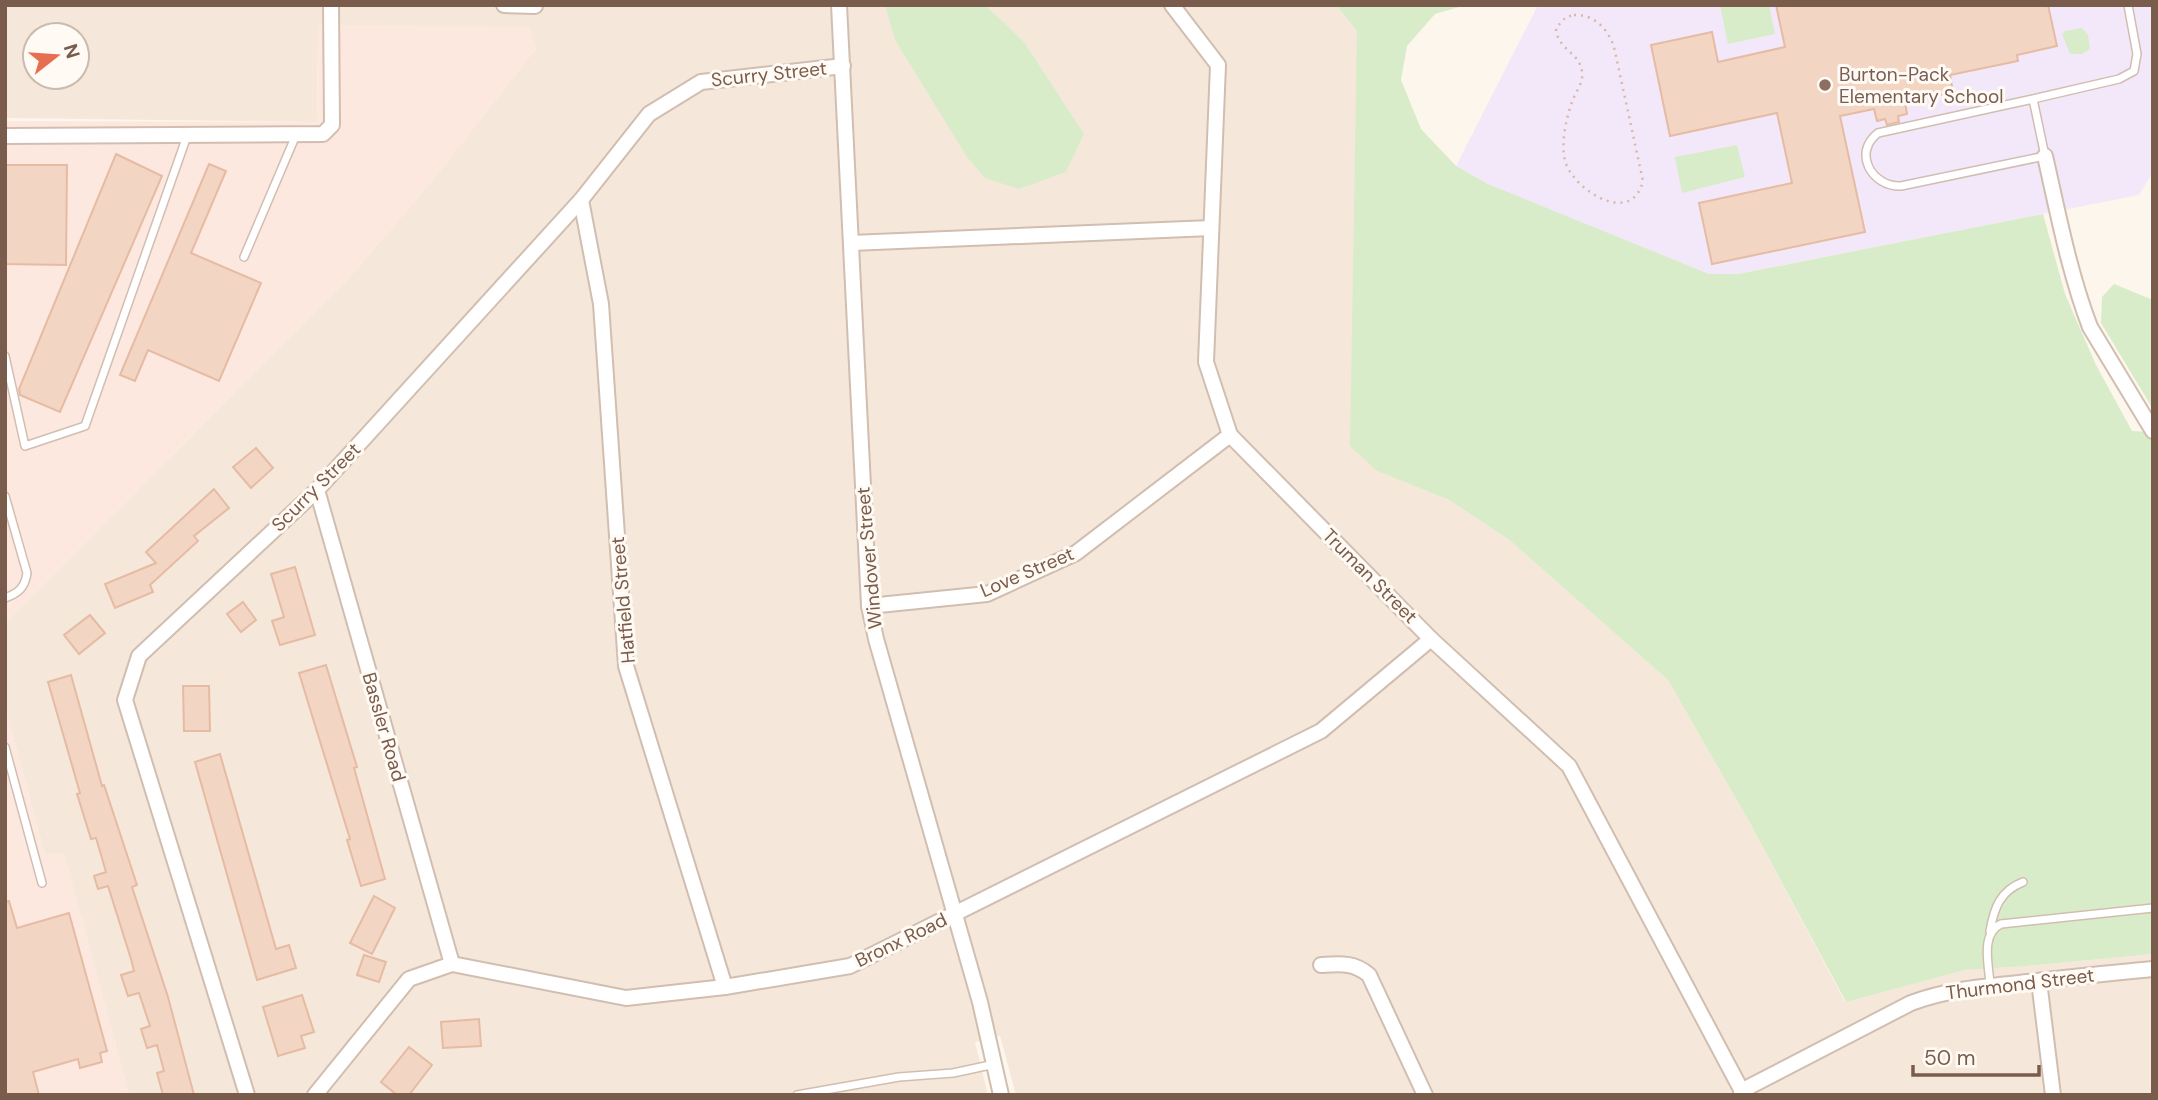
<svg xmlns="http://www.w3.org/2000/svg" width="2158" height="1100" viewBox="0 0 2158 1100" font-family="'DM Sans',sans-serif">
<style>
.residential{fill:#f5e8da;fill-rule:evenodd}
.commercial{fill:#fde8e0}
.education{fill:#f3e8fa}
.green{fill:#d8ecc9}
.building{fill:#f3d5c3;stroke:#e6bba3;stroke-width:2}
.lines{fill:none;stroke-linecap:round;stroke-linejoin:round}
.lane-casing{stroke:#d1beb0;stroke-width:10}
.street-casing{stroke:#d1beb0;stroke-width:18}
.path{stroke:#d9b8a5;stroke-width:2.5;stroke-dasharray:2 5;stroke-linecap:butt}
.lane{stroke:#fff;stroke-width:7}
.street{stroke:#fff;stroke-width:14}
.education-dot{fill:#8d6e63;stroke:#fffaf3;stroke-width:2.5}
.labels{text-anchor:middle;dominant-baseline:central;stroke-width:6;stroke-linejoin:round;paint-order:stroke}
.street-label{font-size:19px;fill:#7a5c4d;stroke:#fffaf3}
.education-label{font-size:19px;fill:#785e54;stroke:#fffaf3;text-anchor:start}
</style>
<rect width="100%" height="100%" fill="#fdf6ec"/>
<path class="residential" d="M5,5H1336L1357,31L1377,471L1449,500L1508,539L1668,680L1750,823L1845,1002L1965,970L2027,966L2153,954V1095H1016L1000,1036L975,1042L988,1095H129L64,854L45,855L5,707V623L347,280L432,181L536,48L318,25L317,122L5,118ZM35,35H77V77H35Z"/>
<g class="commercial">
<path d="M318,25L529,27L536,48L432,181L347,280L5,623V121L317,122Z"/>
<path d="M5,707L45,855L64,854L129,1095H5Z"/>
</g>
<path class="education" d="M1538,5H2153V172L2139,195L1738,274H1709L1531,204L1488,184L1456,166Z"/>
<g class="green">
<path d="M885,5H985L1024,42L1084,134L1066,172L1019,189L985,178L967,157L895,40Z"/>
<path d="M1336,5H1466L1435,14L1407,46L1401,80L1421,129L1456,166L1488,184L1709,274H1738L2043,214L2065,294L2096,365L2132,431L2153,432V954L2027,966L1965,970L1846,1002L1750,823L1668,680L1508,539L1449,500L1377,471L1350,446L1357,31Z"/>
<path d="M1720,5H1769L1775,34L1728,44Z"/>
<path d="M2082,28L2088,35L2090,49L2082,54H2070L2062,34L2065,31Z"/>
<path d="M1737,145L1745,177L1682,193L1675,157Z"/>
<path d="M2114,284L2153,300V409L2101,323L2102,297Z"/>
</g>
<g class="building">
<path d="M1776,5H2048L2057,46L2017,55L2018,61L1950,75L1953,92L1905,102L1907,114L1898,116L1899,122L1887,125L1885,119L1877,121L1874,109L1840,116L1865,232L1712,264L1699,203L1792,183L1777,113L1670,136L1651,45L1712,32L1718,62L1785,47Z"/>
<path d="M116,154L162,176L60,412L20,395L19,389Z"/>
<path d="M209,164L226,171L191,253L261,283L219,381L148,350L135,381L120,375Z"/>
<path d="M5,165H67L66,265L5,264Z"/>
<path d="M256,448L273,468L251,488L233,467Z"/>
<path d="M214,489L229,508L194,536L198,541L150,585L153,592L115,608L105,584L156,563L146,552Z"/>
<path d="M295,567L315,635L280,645L272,621L284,617L271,574Z"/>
<path d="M243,602L256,620L241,632L227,614Z"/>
<path d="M90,615L105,633L79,654L64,635Z"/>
<path d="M326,665L357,767L354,768L385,879L361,886L347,840L350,839L299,673Z"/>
<path d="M71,675L102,786L104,785L137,885L132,887L168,997L194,1095H163L157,1073L164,1071L157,1045L147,1048L141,1029L150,1026L139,993L128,996L121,975L134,971L131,959L108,886L98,889L94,876L106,872L96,838L91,839L77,794L80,793L48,682Z"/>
<path d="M183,686H209L210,731H184Z"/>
<path d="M220,754L276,949L289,945L296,968L257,980L195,762Z"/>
<path d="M374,896L395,908L372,954L350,943Z"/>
<path d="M9,901L17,928L69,913L107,1051L100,1053L102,1062L80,1068L78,1059L33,1072L39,1095H5V902Z"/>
<path d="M364,955L386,962L379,982L357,975Z"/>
<path d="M302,995L314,1032L301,1036L305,1048L278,1056L263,1007Z"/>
<path d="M479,1019L481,1046L443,1048L441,1022Z"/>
<path d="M409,1047L432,1065L409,1095H397L381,1082Z"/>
</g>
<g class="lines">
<defs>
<g id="lane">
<path d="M2033,99L1878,133C1852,153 1872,187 1901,186L2045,156L2033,99L2119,79L2134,71L2137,54L2128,5"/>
<path d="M244,257L296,135"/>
<path d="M5,356L25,446L85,426L187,136"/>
<path d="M5,496L27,573C25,587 19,593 5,598"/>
<path d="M5,747L42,883"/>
<path d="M1990,931C1994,908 2000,891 2023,882"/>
<path d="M1990,985C1989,965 1980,934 2001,924L2153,908"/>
<path d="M797,1095L899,1077L953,1073L995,1064"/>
</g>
<g id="street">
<path d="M504,5L535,6"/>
<path d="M839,5L869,606L876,639L980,1002L1001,1095"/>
<path d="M1172,5L1218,65L1206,362L1230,435L1431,639L1569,766L1744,1095"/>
<path d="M5,136L323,134L332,125L331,5"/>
<path d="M2045,156C2058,213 2069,272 2090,327L2153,431"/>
<path d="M581,200L601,304L626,666L725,987"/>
<path d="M851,243L1211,228"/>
<path d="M317,490L452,964"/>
<path d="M869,606L987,594L1076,553L1230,435"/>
<path d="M1321,965C1340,964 1354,962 1369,975L1425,1095"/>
<path d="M2039,981L2053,1095"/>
<path d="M1741,1091L1911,1003C1949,989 1988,986 2028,982C2070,977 2111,973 2153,969"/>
<path d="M247,1095L125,700L139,656L317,490L581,200L649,114L701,82L843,66"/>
<path d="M315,1095L409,979L452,964L626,998L725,987L850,966L1321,731L1431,639"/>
</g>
</defs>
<use href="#lane" class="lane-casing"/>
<use href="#street" class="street-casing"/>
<path class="path" d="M1574,15C1594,14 1608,29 1614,47L1643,181C1632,225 1579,193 1567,166C1559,149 1566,119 1572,102C1575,92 1584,83 1582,72C1580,52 1557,50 1556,28L1566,17Z"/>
<use href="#lane" class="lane"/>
<use href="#street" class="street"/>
</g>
<circle class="education-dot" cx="1825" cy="85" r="7"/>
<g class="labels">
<g class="street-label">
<text transform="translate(769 74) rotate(-6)">Scurry Street</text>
<text transform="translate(316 487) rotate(-45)">Scurry Street</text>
<text transform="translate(869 558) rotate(-95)">Windover Street</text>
<text transform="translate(1027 572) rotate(-23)">Love Street</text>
<text transform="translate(1370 576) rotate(45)">Truman Street</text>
<text transform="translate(623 600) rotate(-95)">Hatfield Street</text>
<text transform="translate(384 727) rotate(74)">Bassler Road</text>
<text transform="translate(901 940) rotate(-26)">Bronx Road</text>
<text transform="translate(2020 984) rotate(-7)">Thurmond Street</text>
</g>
<g class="education-label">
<text x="1839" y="74">Burton-Pack<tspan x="1839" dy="22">Elementary School</tspan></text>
</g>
</g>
<rect width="2158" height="1100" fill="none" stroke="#7a5c4d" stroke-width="14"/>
<g transform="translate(56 56) rotate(73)"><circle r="33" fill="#fffaf3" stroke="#cabbb1" stroke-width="2"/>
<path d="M0-5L12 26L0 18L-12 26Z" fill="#e76f51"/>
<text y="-10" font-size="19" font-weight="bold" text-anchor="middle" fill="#7a5c4d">N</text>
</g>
<path d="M1913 1065v10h126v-10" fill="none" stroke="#7a5c4d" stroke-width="3.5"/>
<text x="1924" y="1065" font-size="21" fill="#7a5c4d" stroke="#fffaf3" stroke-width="5" paint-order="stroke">50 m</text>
</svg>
